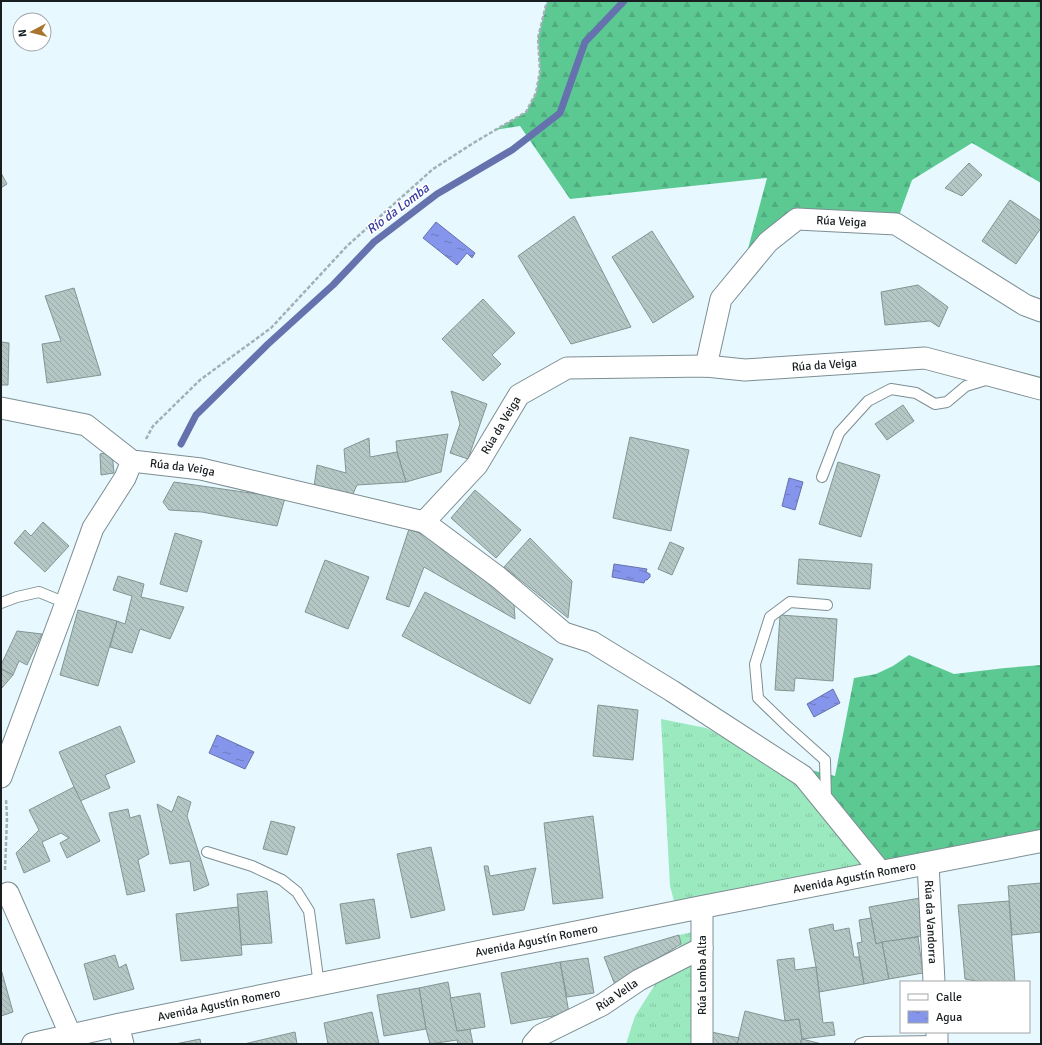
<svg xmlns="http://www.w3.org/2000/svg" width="1042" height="1045" viewBox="0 0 1042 1045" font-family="Signika,sans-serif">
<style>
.grass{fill:url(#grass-tufts)}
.forest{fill:url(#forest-firs)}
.water{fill:url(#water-ripples);stroke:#6572ae}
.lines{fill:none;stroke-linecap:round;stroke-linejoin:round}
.stream{stroke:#6572ae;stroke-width:7}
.building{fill:url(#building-back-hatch);stroke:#839593}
.service-casing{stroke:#7d8e93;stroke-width:12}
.minor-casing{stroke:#7d8e93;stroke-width:23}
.tertiary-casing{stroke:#7d8e93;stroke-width:24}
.path{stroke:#a3b1b6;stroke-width:2.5;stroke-dasharray:4 2;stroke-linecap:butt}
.service{stroke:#fff;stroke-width:10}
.minor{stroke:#fff;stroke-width:21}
.tertiary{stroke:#fff;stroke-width:22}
.labels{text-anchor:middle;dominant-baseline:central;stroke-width:3.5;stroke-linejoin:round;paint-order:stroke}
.street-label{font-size:12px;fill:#191f21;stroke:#fff}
.water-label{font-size:13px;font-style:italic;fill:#353a9d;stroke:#fff}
</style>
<defs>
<pattern id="grass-tufts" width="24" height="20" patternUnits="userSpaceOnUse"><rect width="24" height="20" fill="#9be9be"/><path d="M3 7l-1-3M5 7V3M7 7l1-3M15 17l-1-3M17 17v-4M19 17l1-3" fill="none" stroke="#85c7a3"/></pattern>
<pattern id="forest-firs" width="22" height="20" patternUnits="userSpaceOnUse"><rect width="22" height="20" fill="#5cc993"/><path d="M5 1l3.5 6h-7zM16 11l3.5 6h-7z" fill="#4fac7e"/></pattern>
<pattern id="water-ripples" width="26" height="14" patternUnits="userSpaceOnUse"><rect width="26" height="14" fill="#8595eb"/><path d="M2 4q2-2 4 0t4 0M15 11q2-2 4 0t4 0" fill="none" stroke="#6c79be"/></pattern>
<pattern id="building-back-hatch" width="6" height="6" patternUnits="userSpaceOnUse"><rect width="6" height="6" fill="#b5c7c5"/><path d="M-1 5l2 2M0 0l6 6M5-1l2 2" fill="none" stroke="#9baaa9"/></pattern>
</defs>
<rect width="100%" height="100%" fill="#e7f9ff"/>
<g class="grass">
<path d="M661,719L706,728L803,776L881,872L677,912L670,886Z"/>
<path d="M702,930V1044H626L635,1016L681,944L679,935Z"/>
</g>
<g class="forest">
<path d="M548,1H1041V183L972,143L912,180L896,224L797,219L741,275L767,178L570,199L520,126L495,130L526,112L536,93L540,71L538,38L546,5Z"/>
<path d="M909,655L954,674L1005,668L1041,665V841L881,872L783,763L835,776L854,678L876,674L893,666Z"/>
</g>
<g class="water">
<path d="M436,222L475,253L472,258L467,253L457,265L423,238Z"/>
<path d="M789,478L803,482L795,510L782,506Z"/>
<path d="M614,564L647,569L646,572L650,574V577L647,580H645L644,583L612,577Z"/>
<path d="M833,689L840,703L814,717L807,704Z"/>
<path d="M217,735L254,752L245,769L209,753Z"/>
</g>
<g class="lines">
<path class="stream" d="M181,444L196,415L268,344L333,285L374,242L437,194L512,150L560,113L585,42L624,1"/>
</g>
<g class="building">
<path d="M969,163L982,175L962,196L945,188Z"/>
<path d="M1,173L7,184L1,188Z"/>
<path d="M1010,200L1041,221V228L1016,264L982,241Z"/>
<path d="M574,216L631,327L571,344L518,256Z"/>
<path d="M652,231L694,297L653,323L612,257Z"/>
<path d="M918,285L948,307L939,327L930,321L885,325L881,292Z"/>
<path d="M74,288L101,375L47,383L42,344L61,341L45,296Z"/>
<path d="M483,299L515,333L492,355L501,364L483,381L442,339Z"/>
<path d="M1,342L9,343L8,385H1Z"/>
<path d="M451,391L487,404L468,459L450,453L460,424Z"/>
<path d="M903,405L914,421L887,440L875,424Z"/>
<path d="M448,434L441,472L406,482L397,452L396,441Z"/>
<path d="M630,437L689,450L671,531L613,518Z"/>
<path d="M369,438L370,457L397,452L406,482L357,485L352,496L314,487L317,465L346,473L344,449Z"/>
<path d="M112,452L114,473L101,475L100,454Z"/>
<path d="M838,462L880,475L861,537L819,524Z"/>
<path d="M174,482L285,498L277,526L202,512L169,510L163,502Z"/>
<path d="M475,490L521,530L496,558L451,518Z"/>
<path d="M43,522L69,546L45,572L14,543L25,530L31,536Z"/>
<path d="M409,529L432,538L462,559L514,604L515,619L424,567L409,607L386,599Z"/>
<path d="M175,533L202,541L187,592L160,584Z"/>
<path d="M530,538L572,581L568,618L504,567Z"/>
<path d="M670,542L684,548L672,575L658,569Z"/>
<path d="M799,559L872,564L870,589L797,584Z"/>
<path d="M325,560L369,577L348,629L305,612Z"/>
<path d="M118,576L144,584L141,597L184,607L170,639L140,629L132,653L110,647L117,621L125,624L132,596L113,590Z"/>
<path d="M425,592L553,659L530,704L402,636Z"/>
<path d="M78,610L117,621L98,686L60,675Z"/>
<path d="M780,615L837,619L833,681L795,678L794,691L775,690Z"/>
<path d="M17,631L42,634L27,665L19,661L13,675L1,669V665Z"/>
<path d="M1,669L13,675L1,689Z"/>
<path d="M598,705L638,710L633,760L593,756Z"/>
<path d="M120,726L135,762L105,775L110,788L80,801L59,752Z"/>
<path d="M74,787L100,841L67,858L60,843L69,838L61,833L42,842L50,861L24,873L16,853L39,830L29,810Z"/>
<path d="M178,796L191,802L187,816L209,885L194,891L190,861L170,864L157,804L172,812Z"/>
<path d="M128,809L130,818L140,815L149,854L138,860L145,891L127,895L109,813Z"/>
<path d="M593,816L603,898L553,904L544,823Z"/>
<path d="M271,821L295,827L287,855L263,849Z"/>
<path d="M431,847L445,910L411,918L397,854Z"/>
<path d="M484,866H488L490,876L536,868L524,910L493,915Z"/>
<path d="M1041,883V932L1012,935L1008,886Z"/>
<path d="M267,891L272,943L241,945L237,894Z"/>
<path d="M920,898L926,935L876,944L869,907Z"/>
<path d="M374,899L380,938L346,944L340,904Z"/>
<path d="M1009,901L1015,982H982L965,979L958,905Z"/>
<path d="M238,907L242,955L181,961L176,914Z"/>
<path d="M871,918L876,944L882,942L889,979L864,984L857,943L862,942L859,920Z"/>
<path d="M833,924L834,931L849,928L854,957H859L864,984L819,992L816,967L809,929Z"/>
<path d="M679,935L681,944L615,985L604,957Z"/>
<path d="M918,937L923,973L889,979L882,942Z"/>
<path d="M115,955L119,968L126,964L134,989L94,1000L84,964Z"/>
<path d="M588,958L594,993L567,997L560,962Z"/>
<path d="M794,958L795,970L816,967L823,1023L833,1022L835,1035L802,1039L799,1019L785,1021L777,960Z"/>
<path d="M560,962L569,1013L511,1024L501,973Z"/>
<path d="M1,969L13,1012L1,1016Z"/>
<path d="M448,982L457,1031L470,1029L473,1044H458L457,1040L430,1044L426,1029L419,988Z"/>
<path d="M419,988L426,1029L384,1036L377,995Z"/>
<path d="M480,993L485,1027L457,1031L450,998Z"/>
<path d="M745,1011L785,1021L799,1019L802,1039L800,1044H737Z"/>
<path d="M372,1012L379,1044H328L324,1023Z"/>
<path d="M707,1031L739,1038L737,1044H707Z"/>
<path d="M295,1032L297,1044H244Z"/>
<path d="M200,1039L201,1044H175Z"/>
<path d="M802,1039L822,1044H800Z"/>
</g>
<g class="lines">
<defs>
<g id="service">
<path d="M822,477L839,433L868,401L891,389L916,393L935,404L947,402L966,386L989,379"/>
<path d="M1,603L17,597L39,592L66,603"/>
<path d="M826,800L825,760L788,727L758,698L755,664L770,617L790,602L827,605"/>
<path d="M207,852L252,866L282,880L297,892L309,911L319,985"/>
<path d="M860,1044L866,1042L937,1041"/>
</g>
<g id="minor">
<path id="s1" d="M706,366L721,299L768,242L797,219L896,224L1025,305L1041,311"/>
<path id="s2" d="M1,408L86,425L132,461L201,469L424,522L477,465L519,395L567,368L706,366L745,370L925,358L1041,389"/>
<path d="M424,522L498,577L564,633L592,642L672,691L803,776L881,872"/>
<path d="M1,777L66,603L93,528L125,478L132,461"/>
<path id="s3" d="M928,863L934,982"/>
<path d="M8,893L71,1036"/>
<path d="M702,907V1044"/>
<path d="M118,1025L123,1044"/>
<path d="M937,1032V1044"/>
<path id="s4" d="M533,1044L541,1035L602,1005L639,980L702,948"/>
</g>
<g id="tertiary">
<path id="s5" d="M33,1044L118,1025L702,907L1041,841"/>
</g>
</defs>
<use href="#service" class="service-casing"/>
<use href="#minor" class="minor-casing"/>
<use href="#tertiary" class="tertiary-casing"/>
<g class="path">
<path d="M146,439L153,426L200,380L271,328L347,246L433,169L475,142L526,112L536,93L540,71L538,38L546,5L548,1"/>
<path d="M5,870L7,818L6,799"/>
</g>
<use href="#service" class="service"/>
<use href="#minor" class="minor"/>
<use href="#tertiary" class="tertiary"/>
</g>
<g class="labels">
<g class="street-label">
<text stroke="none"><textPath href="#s1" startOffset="224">Rúa Veiga</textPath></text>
<text stroke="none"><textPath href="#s2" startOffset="916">Rúa da Veiga</textPath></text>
<text stroke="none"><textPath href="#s2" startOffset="568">Rúa da Veiga</textPath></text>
<text stroke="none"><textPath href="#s2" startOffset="196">Rúa da Veiga</textPath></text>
<text stroke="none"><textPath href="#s5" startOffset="838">Avenida Agustín Romero</textPath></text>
<text stroke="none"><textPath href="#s3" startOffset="59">Rúa da Vandorra</textPath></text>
<text stroke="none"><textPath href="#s5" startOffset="514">Avenida Agustín Romero</textPath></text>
<text transform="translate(702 975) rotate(-90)">Rúa Lomba Alta</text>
<text stroke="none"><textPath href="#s4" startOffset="98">Rúa Vella</textPath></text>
<text stroke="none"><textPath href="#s5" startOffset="190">Avenida Agustín Romero</textPath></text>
</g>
<g class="water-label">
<text transform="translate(398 209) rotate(-37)">Río da Lomba</text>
</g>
</g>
<rect width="1042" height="1045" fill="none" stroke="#191f21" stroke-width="4"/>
<rect x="900" y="981" width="130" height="52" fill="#ffffff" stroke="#a3a5a6"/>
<rect x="908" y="994" width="20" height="6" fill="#ffffff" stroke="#a3a5a6"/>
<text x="936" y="1001" font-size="12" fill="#191f21">Calle</text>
<rect x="908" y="1011" width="20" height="12" fill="url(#water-ripples)" stroke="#a3a5a6"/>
<text x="936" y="1021" font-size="12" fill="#191f21">Agua</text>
<g transform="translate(32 32) rotate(263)"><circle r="19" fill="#ffffff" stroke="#a3a5a6"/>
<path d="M0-3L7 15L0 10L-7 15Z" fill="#a7752b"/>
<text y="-6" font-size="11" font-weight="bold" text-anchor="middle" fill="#191f21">N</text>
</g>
</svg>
